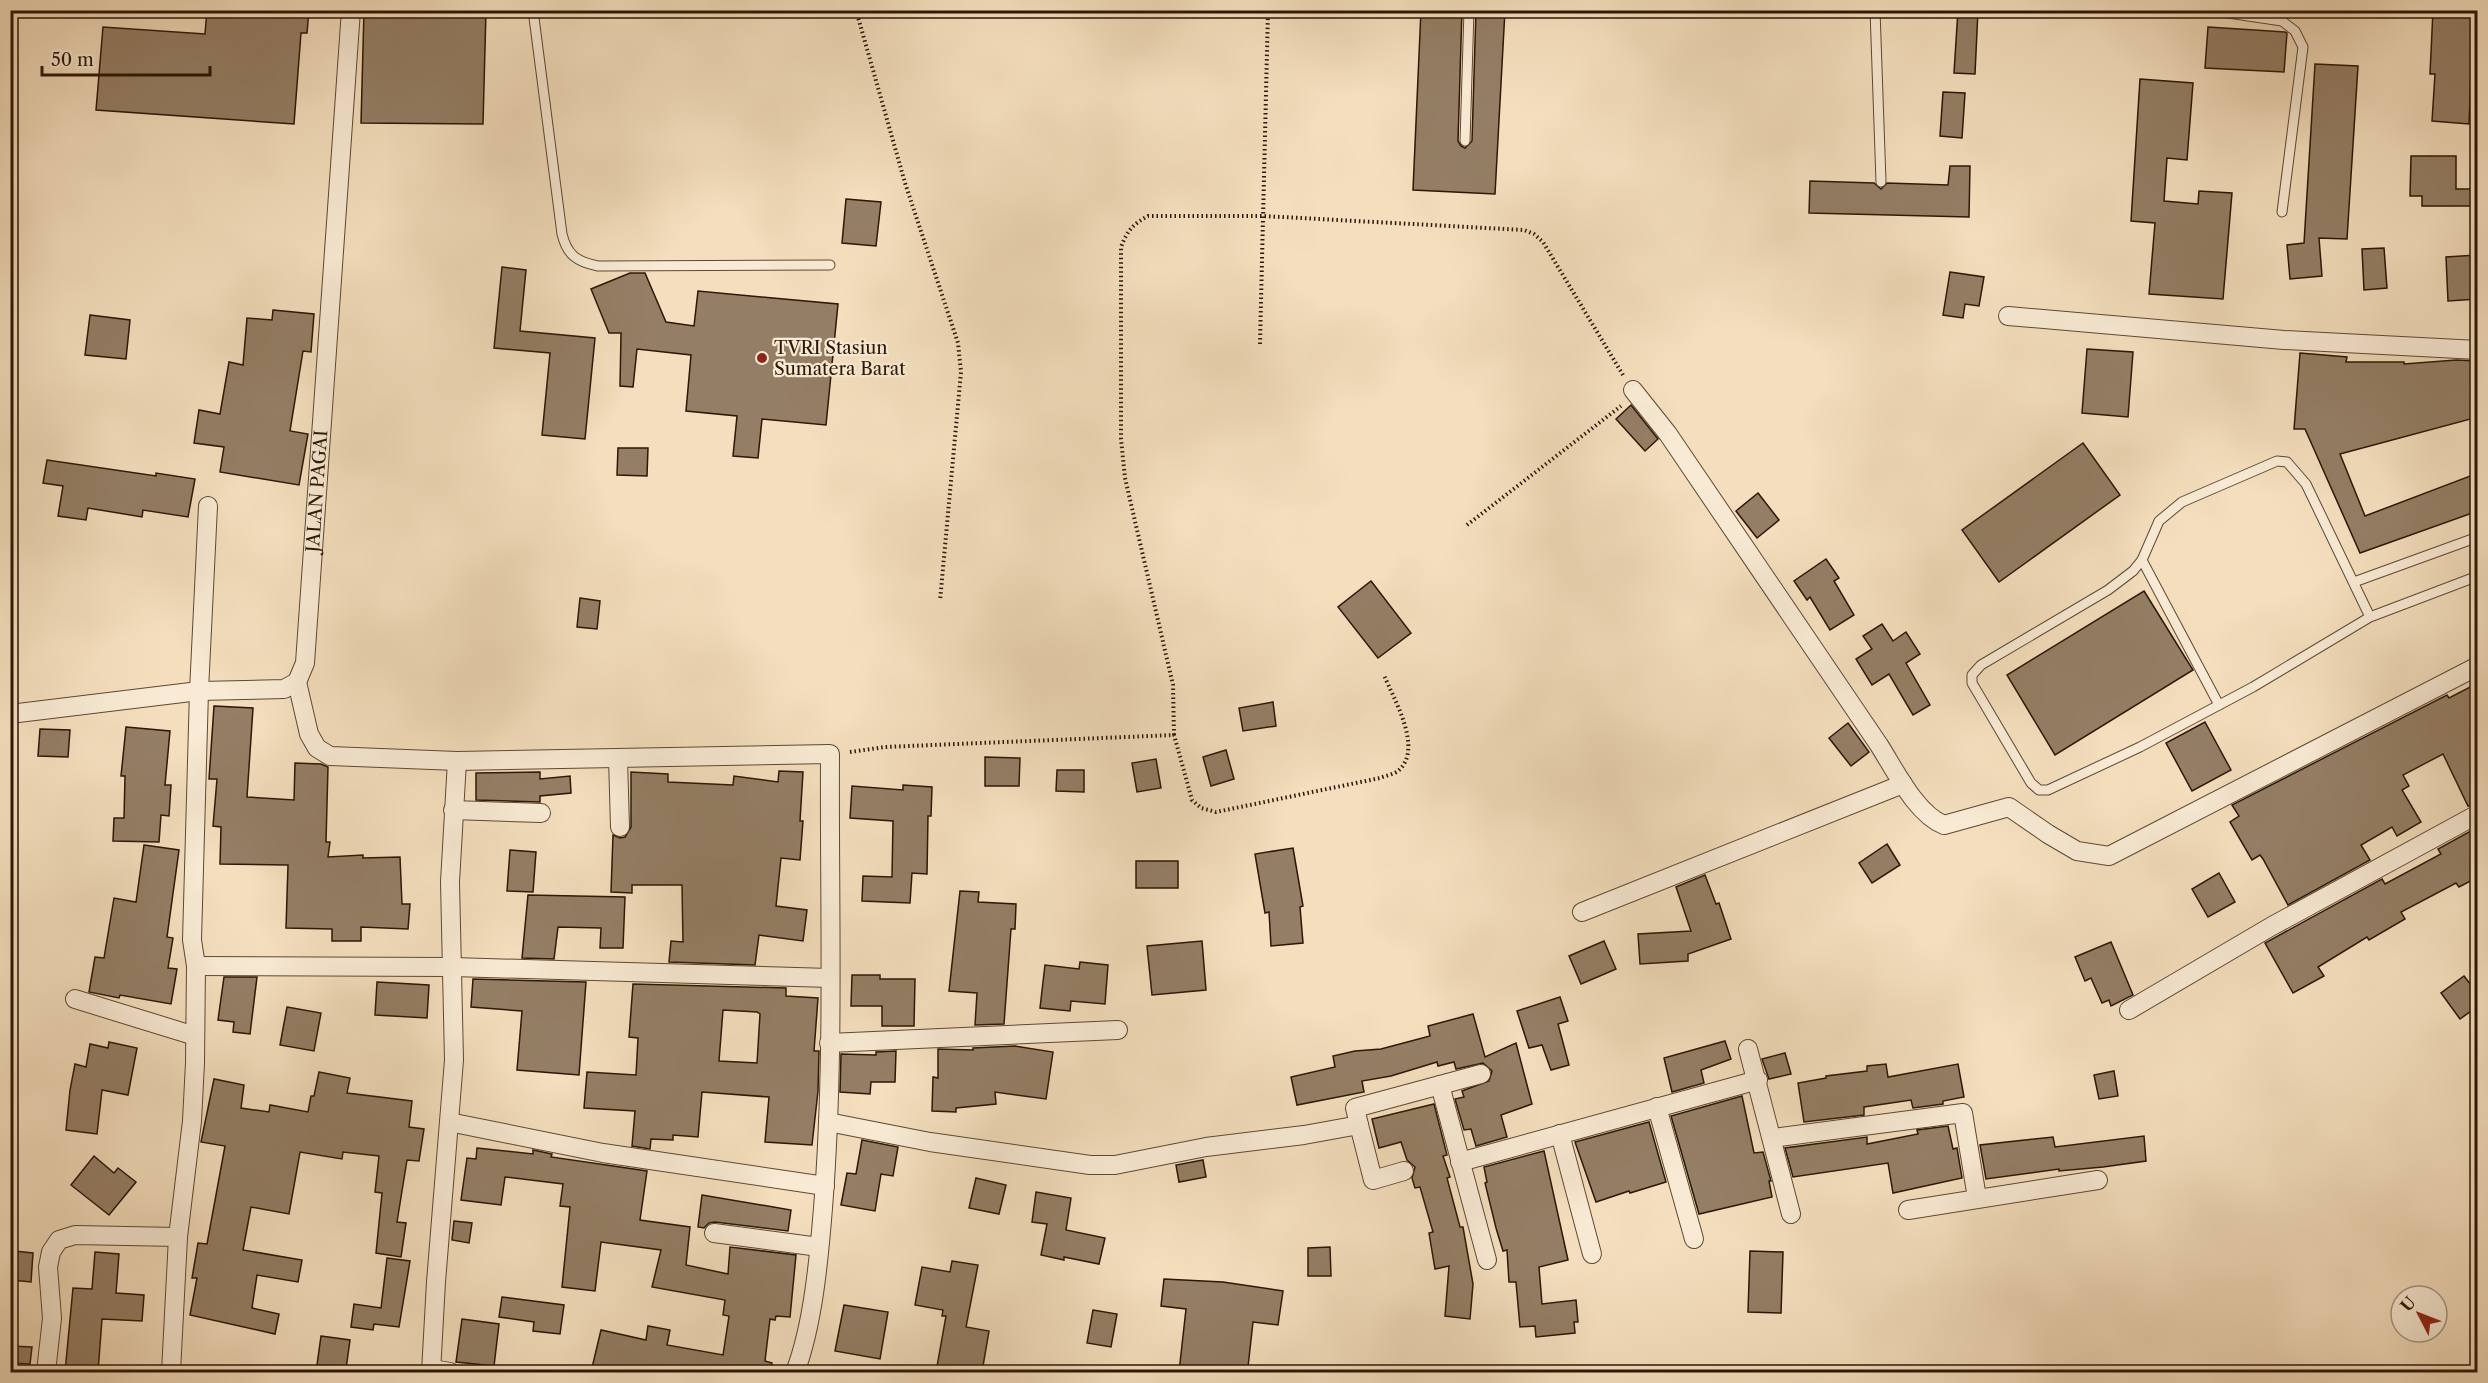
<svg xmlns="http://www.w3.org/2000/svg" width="2488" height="1383" viewBox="0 0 2488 1383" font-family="'Libre Caslon Text',serif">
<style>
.building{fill:#947e65;stroke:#2c1605;stroke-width:1.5;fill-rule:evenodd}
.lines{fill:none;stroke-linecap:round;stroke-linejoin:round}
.lane-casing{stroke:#5e4833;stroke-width:11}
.street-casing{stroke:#5e4833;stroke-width:20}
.path{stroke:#2c1605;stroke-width:4;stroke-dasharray:1.5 3;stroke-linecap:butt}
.lane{stroke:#f8ead4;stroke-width:9}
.street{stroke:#f8ead4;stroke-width:18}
.poi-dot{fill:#8f2418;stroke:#f8ead4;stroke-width:2}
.labels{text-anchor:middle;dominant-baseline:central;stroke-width:4.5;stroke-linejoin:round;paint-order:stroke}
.poi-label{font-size:18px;fill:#2c1605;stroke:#f8ead4;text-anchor:start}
.street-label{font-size:18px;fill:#2c1605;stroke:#f8ead4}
</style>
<rect width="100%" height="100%" fill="#f4debd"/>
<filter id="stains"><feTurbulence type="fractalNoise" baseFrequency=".00333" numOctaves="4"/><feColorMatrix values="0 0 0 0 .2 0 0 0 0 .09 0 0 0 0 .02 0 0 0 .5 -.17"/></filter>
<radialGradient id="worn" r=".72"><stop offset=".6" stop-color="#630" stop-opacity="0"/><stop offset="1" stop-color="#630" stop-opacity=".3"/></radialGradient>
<g class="building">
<path d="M207,10H309L307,33H301L294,124L96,110L103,27L205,34Z"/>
<path d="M364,10H486L483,124L361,123Z"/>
<path d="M1421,10H1462L1458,141L1461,146L1465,148L1472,141L1476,10H1505L1495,194L1413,190Z"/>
<path d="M1958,10H1978L1975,74L1954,73Z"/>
<path d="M2433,10H2478V76H2471L2469,124L2432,121L2435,74H2430Z"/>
<path d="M2208,27L2285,32L2287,33L2284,72L2205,68Z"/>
<path d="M2315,64L2358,66L2347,239L2319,238L2322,276L2290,279L2287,245L2304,243Z"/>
<path d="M2140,79L2193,83L2187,160L2167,158L2164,201L2198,204L2199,191L2232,193L2223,299L2149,294L2155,223L2131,221Z"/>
<path d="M1943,92L1965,93L1962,138L1940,136Z"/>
<path d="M2411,156H2456V189H2478V206H2422V196H2410Z"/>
<path d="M1950,166H1970L1969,217L1809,213L1810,181L1874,183L1881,189L1887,183L1948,185Z"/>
<path d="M846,199L881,202L876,246L842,243Z"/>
<path d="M2384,248L2387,288L2364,290L2362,249Z"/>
<path d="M2477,255L2478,299L2448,301L2446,257Z"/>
<path d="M502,267L526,270L520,331L595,338L585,439L542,435L550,353L494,348Z"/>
<path d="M1950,272L1984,277L1979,306L1965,304L1963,318L1943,315Z"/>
<path d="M630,273H645L666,322L694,326L698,291L838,304L826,425L762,419L758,458L733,456L737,416L686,411L691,355L637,349L633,387L620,386L621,333H609L591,289Z"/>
<path d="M273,310L314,314L311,352L303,351L290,431L308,434L299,485L220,472L224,447L194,443L199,410L220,414L229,362L243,365L247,318L272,320Z"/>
<path d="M90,315L130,320L126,359L85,355Z"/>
<path d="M2087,349L2133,352L2128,417L2082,413Z"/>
<path d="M2300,353L2347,357L2346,362H2404V364L2456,360L2478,361V417L2340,454L2365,516L2478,473V511L2360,553L2305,429H2294Z"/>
<path d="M1631,405L1658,439L1645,451L1616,419Z"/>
<path d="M2083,443L2120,495L1999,582L1962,530Z"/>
<path d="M618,448H648L647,476L617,475Z"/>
<path d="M47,460L156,476V473L195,479L188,517L143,510L142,517L88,508L86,520L58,516L63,486L43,483Z"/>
<path d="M1758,493L1779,520L1757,538L1736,511Z"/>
<path d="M1826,559L1839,578L1834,581L1854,615L1830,630L1810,597L1807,600L1794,581Z"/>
<path d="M1371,581L1411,633L1378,658L1338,607Z"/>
<path d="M2144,591L2193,670L2055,755L2007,675Z"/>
<path d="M580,598L600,601L597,629L577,627Z"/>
<path d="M1882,624L1893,641L1906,632L1920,654L1906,663L1930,705L1913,715L1889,674L1872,685L1856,659L1872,649L1863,636Z"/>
<path d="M2478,683V803L2468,806L2443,754L2403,775L2409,786L2402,790L2421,822L2397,836L2392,827L2361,845L2370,860L2288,905L2263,859L2260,855L2252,860L2230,822L2239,816L2232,805L2447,695L2449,698Z"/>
<path d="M1273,702L1276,726L1243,731L1239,708Z"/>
<path d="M214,706L253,708L247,797L294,800L295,763L321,764L328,767L326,842H330L328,857L363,855V858L400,857L402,904H410L408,929L361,927V941H332V929L286,928L288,865L220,864L221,827L213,826L217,779H209Z"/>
<path d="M2205,722L2231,770L2192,791L2166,743Z"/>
<path d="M1848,723L1869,752L1851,766L1829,738Z"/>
<path d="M126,727L170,731L165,785H171L169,816L161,815L159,842L113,841L114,818H124L125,776H121Z"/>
<path d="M40,729L70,730L68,757L38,756Z"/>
<path d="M1226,750L1234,779L1211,786L1203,757Z"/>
<path d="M985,757L1020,758L1019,786H985Z"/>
<path d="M1156,759L1161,788L1137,792L1132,763Z"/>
<path d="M1057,770H1084V792L1056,791Z"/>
<path d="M779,771L803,772L800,821H803L800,860L781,858L776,906L807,910L803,941L759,935L755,965L669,962L671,941L683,942L682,885H632V893L611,892L613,835L620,838L625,837L631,827V772L668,774V782L733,785L734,776L778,782Z"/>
<path d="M540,772V779L570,776L571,793L540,796V802L476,800V773Z"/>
<path d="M903,785L932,787L931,816H928L927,874L912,873L910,903L862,901L863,876L892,877L893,821L850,818L852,786L903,790Z"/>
<path d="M2478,827V877L2459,887L2456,883L2401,912L2405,919L2369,940L2367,937L2318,967L2324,976L2293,993L2265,943L2382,879L2385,884L2441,854L2438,849Z"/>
<path d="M1887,844L1900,865L1872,883L1859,863Z"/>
<path d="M144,845L179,850L167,937L173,938L168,968L177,969L171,1004L120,995L119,998L89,992L95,957L104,958L114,898L136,902Z"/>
<path d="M1293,848L1303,906L1300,907L1303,943L1271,946L1269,912L1265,913L1255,854Z"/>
<path d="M510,850L536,852L533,892L507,891Z"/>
<rect x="1136" y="861" width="42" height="27"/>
<path d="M2219,873L2235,902L2208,917L2192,889Z"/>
<path d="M1705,875L1716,904L1719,903L1731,939L1688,954V961L1640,964L1638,934L1691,931L1676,887Z"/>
<path d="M960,891L979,892L978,902L1016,904L1015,929H1011L1004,1024L975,1025L977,993L949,991Z"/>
<path d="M528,895L625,897L623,948H600L601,928L558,927L554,959L522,958Z"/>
<path d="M1202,941L1206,990L1152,995L1147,946Z"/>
<path d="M1604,941L1616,969L1581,984L1569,956Z"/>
<path d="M2111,942L2133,995L2111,1006L2109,1000L2102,1003L2091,978L2085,981L2075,957Z"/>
<path d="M1080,962L1108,965L1105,1004L1071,1001L1070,1011L1040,1008L1045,965L1079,969Z"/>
<path d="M852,975H880V979H915L914,1026H882V1006H851Z"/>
<path d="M2464,976L2478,994V1006L2460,1019L2441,993Z"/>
<path d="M224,977H257L250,1034L233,1032L234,1022L218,1020Z"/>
<path d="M473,979L586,982L579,1075L517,1070L522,1011L471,1007Z"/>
<path d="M377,982L429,985L427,1018L375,1015Z"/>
<path d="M633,984L786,988V996L818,998L814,1051H819L818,1091L812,1145L765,1142L769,1097L702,1092L698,1137L673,1135V1140L651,1139L650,1149L632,1146L635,1111L584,1108L587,1072L636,1075L638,1038L629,1037ZM723,1010L757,1012L760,1014L757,1063L719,1061Z"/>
<path d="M1560,997L1568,1021L1558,1024L1569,1065L1551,1070L1542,1045L1529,1048L1517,1011Z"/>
<path d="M287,1007L321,1013L314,1051L280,1045Z"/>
<path d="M1473,1014L1485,1057L1516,1043L1532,1104L1501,1115L1507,1137L1476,1146L1471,1129L1464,1130L1455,1099L1464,1097L1462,1091L1489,1081L1492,1071L1483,1063L1456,1069L1454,1062L1438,1066L1437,1062L1391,1076L1362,1081L1364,1092L1297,1105L1291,1077L1335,1067L1333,1056L1355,1051L1381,1049L1430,1036L1428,1026Z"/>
<path d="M1725,1041L1731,1059L1701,1070L1704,1083L1672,1092L1664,1058Z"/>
<path d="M109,1042L137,1048L128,1095L102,1090L97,1134L66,1130L70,1090L75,1064L86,1067L90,1044L108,1048Z"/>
<path d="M1015,1046L1053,1052L1046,1099L995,1092L996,1104L956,1108V1112L932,1111L933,1077L938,1078V1049L973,1050V1048Z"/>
<path d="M896,1051L895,1082H871L870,1094L840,1092L841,1054L876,1055V1052Z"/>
<path d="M1785,1053L1791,1074L1769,1079L1762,1059Z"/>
<path d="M1886,1064L1888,1077L1958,1064L1964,1097L1943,1101V1104L1913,1108L1911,1100L1864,1107V1115L1804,1122L1798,1083L1826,1078V1076L1867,1071V1066Z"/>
<path d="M2114,1071L2118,1096L2099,1099L2094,1075Z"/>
<path d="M319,1072L350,1078L347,1093L412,1101L409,1127L424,1129L419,1161L407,1160L397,1222L406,1223L401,1257L376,1253L382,1193L375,1192L379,1156L343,1152L342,1159L300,1152L289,1214L251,1207L243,1250L302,1260L298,1282L257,1275L252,1308L279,1314L275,1334L190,1315L197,1278H192L198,1243L207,1244L225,1146L201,1142L214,1079L244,1085L241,1108L269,1112L270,1105L308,1112L311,1096H314Z"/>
<path d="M1742,1096L1754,1153L1763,1152L1771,1181H1769L1772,1197L1699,1214L1671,1116Z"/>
<path d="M1434,1104L1447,1155L1443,1156L1450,1177L1447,1178L1460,1227H1463L1473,1284L1470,1319L1445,1316L1449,1266L1435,1269L1429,1233L1433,1232L1420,1187L1415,1188L1412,1178L1415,1167L1407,1160L1401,1142L1379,1148L1372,1119Z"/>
<path d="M1649,1122L1666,1182L1630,1193L1629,1191L1596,1202L1575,1142Z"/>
<path d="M1948,1126L1953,1149L1957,1148L1962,1178L1893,1193L1888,1163L1793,1177L1785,1148L1867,1137V1144L1918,1134L1917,1130Z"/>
<path d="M2144,1136L2146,1161L2103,1167L2059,1171V1169L1986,1179L1980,1145L2053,1137L2055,1147Z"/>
<path d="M862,1140L898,1147L893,1176L881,1174L875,1211L841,1205L847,1173L856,1174Z"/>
<path d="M477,1148L533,1154V1150L552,1154L551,1157L647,1171L640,1220L690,1227L686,1265L728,1274L730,1247L796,1255L790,1317L776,1316L775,1320L770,1319L765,1361L772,1363L771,1372H591L601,1330L646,1340L648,1326L670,1330L667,1345L723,1355L729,1316L723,1315L725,1300L652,1287L661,1250L601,1242L595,1291L562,1287L570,1207L560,1206L563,1184L505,1177L501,1205L461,1200L467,1158L476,1159Z"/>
<path d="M1544,1151L1568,1260L1539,1267L1542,1304L1576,1300L1578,1322H1574L1575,1333L1536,1337L1535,1326L1520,1327L1516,1282H1509L1507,1250L1503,1251L1496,1228L1485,1183L1487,1182L1484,1167Z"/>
<path d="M94,1156L114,1173L118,1168L136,1182L109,1215L71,1185Z"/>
<path d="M1203,1160L1206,1177L1179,1182L1176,1165Z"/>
<path d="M976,1178L1006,1185L999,1214L969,1208Z"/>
<path d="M1036,1192L1071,1198L1066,1230L1105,1238L1099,1264L1064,1257V1260L1041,1255L1047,1224L1032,1222Z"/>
<path d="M702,1195L791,1210L788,1231L715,1222L709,1223L704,1228L698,1227Z"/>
<path d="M454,1221L472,1223L469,1243L452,1240Z"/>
<path d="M1330,1247L1331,1276H1308V1248Z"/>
<path d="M14,1251L33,1253L31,1282L12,1280Z"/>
<path d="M1750,1251L1783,1252L1781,1313L1748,1312Z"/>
<path d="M95,1252L119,1254L116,1293L144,1295L142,1321L102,1319L98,1372H65L73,1288L92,1289Z"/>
<path d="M387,1258L410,1261L399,1327L374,1324L373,1330L351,1327L354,1304L381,1308Z"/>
<path d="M952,1261L978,1265L966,1327L989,1331L982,1372H936L946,1316H942L943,1310L915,1305L922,1267L950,1272Z"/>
<path d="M1164,1279L1223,1282L1283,1291L1278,1325L1253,1322L1248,1367L1238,1366V1372H1179L1186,1309L1161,1306Z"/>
<path d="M502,1297L564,1305L560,1334L533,1331L534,1322L499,1317Z"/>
<path d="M844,1305L888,1312L880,1359L835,1351Z"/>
<path d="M1093,1310L1117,1314L1111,1347L1087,1343Z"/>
<path d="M462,1319L499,1324L494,1366L456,1362Z"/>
<path d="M321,1336L350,1340L346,1369L317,1365Z"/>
<path d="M10,1346L32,1347L30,1364L10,1363Z"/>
</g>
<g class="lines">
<defs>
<g id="lane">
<path d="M533,10L562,234C567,255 577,262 598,266L830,265"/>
<path d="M1875,10L1881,182"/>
<path d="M2208,10L2282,21L2295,31L2303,47L2282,212"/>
<path d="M1465,141L1469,10"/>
<path d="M2142,560L2219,705"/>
<path d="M2354,582L2478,537"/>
<path d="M2370,617L2306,484L2287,462L2277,461L2182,502L2159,521L2142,560L2133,571L2108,590L1981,665L1972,675V683L2031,783L2039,790H2048L2140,747L2253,687L2370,617L2478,576"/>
</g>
<g id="street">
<path d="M2008,316L2284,340L2478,350"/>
<path d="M1633,390L1668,434L1879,745C1895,770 1916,814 1944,825L2009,807L2048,834L2077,851L2109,856L2478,666"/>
<path d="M297,682L309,734L317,748L330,756L457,761L830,754C829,905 835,1057 823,1208C819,1258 813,1326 795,1372"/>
<path id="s1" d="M10,714L199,691L284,689L297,682L305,663L351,10"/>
<path d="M618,758L620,827"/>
<path d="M453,810L541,813"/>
<path d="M1582,912L1903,784"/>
<path d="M196,966L453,967L830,978"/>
<path d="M75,999L195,1036"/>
<path d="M2129,1010L2272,926L2478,814"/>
<path d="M829,1043L1118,1030"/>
<path d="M1748,1049L1791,1214"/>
<path d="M1440,1085L1487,1260"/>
<path d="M1657,1107L1694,1239"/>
<path d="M449,1122L603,1153L825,1186"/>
<path d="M828,1122L930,1142L1090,1165H1115L1206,1147L1304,1135L1359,1125L1355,1108L1481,1074"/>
<path d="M1359,1125L1373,1180L1404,1171"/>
<path d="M1560,1134L1592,1254"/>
<path d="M1772,1138L1963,1113L1977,1198"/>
<path d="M1460,1162L1758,1080"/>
<path d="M1908,1210L2098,1180"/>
<path d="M714,1233L819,1247"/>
<path d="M432,1369L450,1372"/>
<path d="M46,1372L52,1318L48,1267L51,1252L59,1240L75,1235L178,1237"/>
<path d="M171,1372L178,1237L192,1121L195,1063L196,966L192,940L199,691L208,506"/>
<path d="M431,1372L436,1282L454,1060L450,882L457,761"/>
</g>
</defs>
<use href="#lane" class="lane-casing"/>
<use href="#street" class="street-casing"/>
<g class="path">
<path d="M856,10L905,183L958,343L961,372L940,601"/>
<path d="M1260,344L1268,10"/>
<path d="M1467,525L1621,406"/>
<path d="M1174,735L1173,685L1125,478L1121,439V247C1127,231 1133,224 1148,216H1263L1524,230L1534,234L1543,242L1623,375"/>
<path d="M850,752L885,747L1174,735L1192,800L1201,808L1216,812L1380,778C1385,776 1394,774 1398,771C1424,749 1394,700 1384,675"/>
</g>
<use href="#lane" class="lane"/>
<use href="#street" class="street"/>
</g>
<circle class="poi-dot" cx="762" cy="358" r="6"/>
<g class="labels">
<g class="poi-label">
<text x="774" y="348">TVRI Stasiun<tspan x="774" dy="21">Sumatera Barat</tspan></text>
</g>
<g class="street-label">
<text stroke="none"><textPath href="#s1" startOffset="483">JALAN PAGAI</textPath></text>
</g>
</g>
<rect width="2488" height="1383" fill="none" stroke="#f4debd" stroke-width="36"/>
<rect x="12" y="12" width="2464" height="1359" fill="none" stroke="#2c1605" stroke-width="3"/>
<rect x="18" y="18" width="2452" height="1347" fill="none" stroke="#2c1605" stroke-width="1.5"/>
<g transform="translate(2419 1314) rotate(312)"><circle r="28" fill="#f8ead4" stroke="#a69581" stroke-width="1.5"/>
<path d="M0-4.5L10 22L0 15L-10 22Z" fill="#8f2418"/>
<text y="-9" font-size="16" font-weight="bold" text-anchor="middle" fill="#2c1605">U</text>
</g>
<path d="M42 66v9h168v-9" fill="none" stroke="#2c1605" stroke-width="3"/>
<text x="51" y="66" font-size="18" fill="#2c1605" stroke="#f8ead4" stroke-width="4.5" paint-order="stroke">50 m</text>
<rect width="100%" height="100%" filter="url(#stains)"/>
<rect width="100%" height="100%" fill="url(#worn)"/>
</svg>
